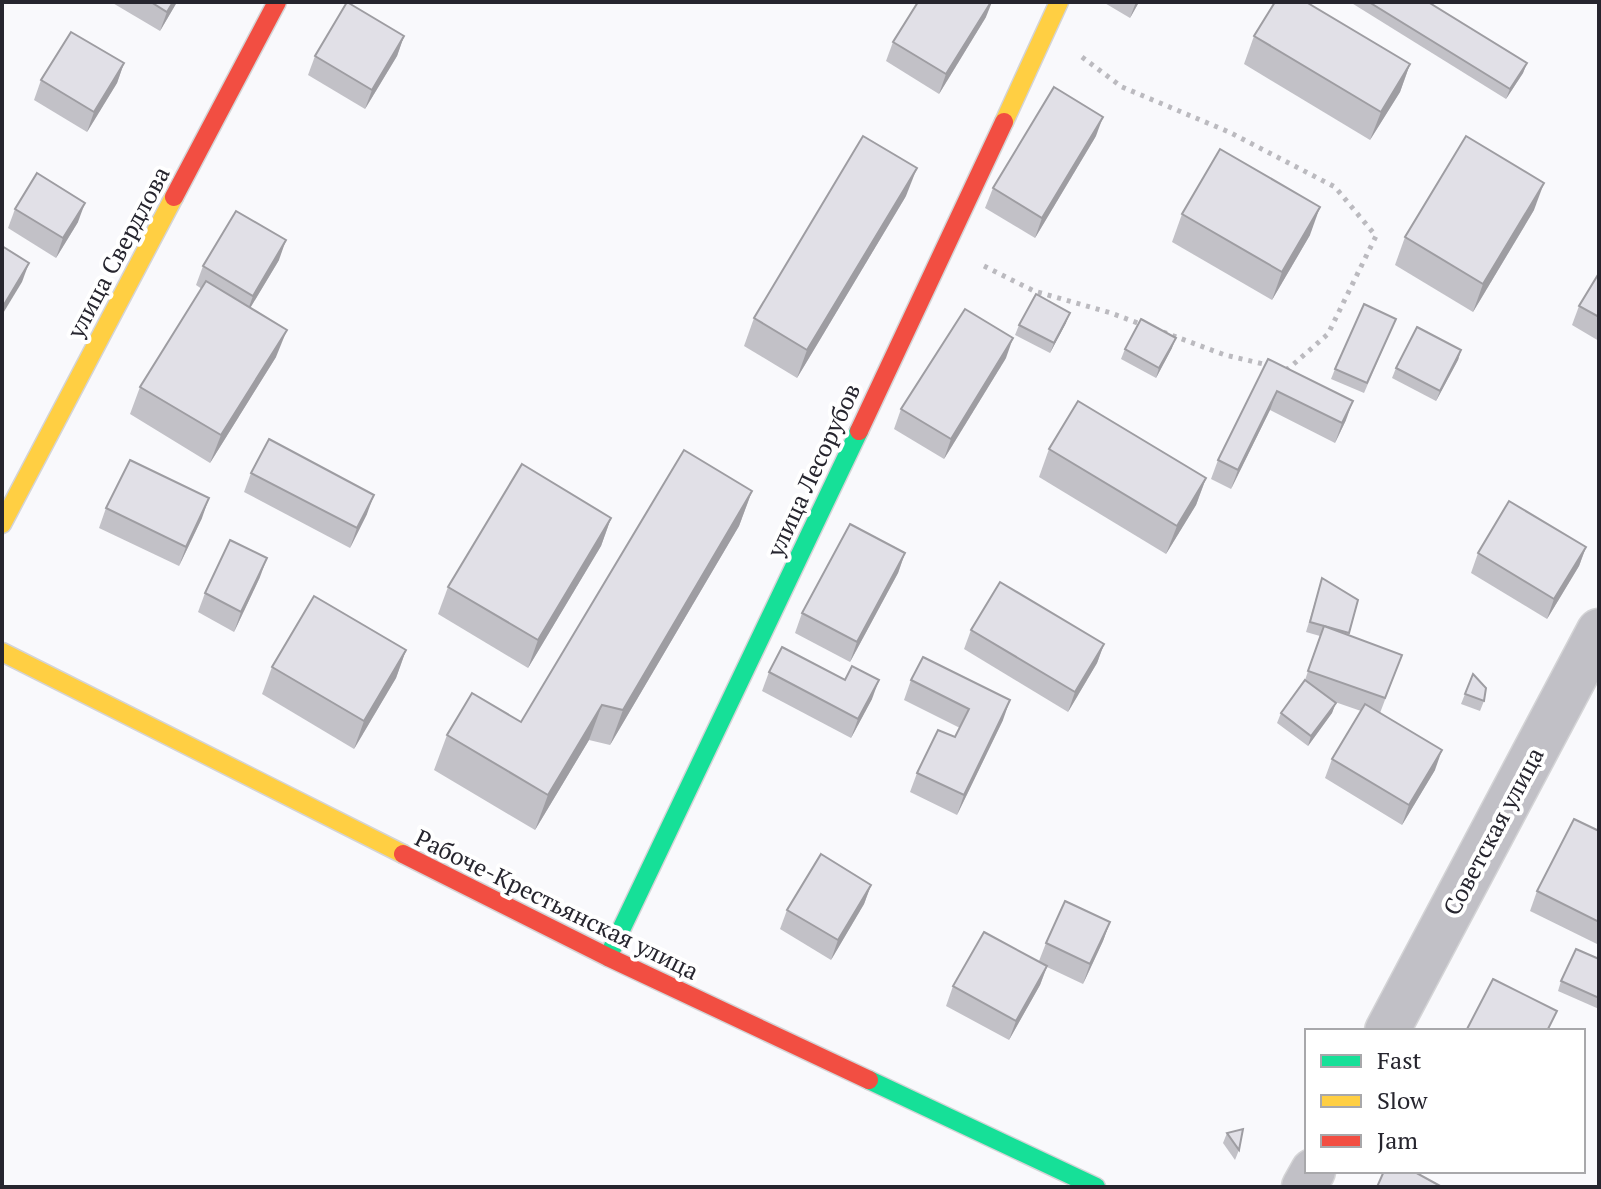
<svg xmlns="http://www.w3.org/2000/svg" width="1601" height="1189" viewBox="0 0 1601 1189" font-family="'PT Serif',serif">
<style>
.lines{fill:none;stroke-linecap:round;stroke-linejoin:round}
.street-casing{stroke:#d4d4d6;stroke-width:47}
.fast-casing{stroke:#d4d4d6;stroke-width:21}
.slow-casing{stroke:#d4d4d6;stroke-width:21}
.jam-casing{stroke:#d4d4d6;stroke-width:21}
.path{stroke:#bbbabf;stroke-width:5;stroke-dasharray:4 6;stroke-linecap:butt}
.street{stroke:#c1c0c6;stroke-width:44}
.fast{stroke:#16e098;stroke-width:18}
.slow{stroke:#ffcf43;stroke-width:18}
.jam{stroke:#f24e42;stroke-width:18}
.wall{fill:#c2c1c7}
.shaded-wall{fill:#9e9da2}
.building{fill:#e1e0e7;stroke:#9e9da2;stroke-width:2}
.labels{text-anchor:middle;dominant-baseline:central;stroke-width:8;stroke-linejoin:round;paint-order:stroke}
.street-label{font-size:24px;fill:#26252e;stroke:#fff}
</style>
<rect width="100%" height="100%" fill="#f9f9fc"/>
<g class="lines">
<defs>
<g id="street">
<path d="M1387,1031L1599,631"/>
<path d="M1304,1187L1313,1171"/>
</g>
<g id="fast">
<path d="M608,957L859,431"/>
<path d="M869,1080L1096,1187"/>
</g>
<g id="slow">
<path d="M1004,122L1059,2"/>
<path d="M2,524L174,197"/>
<path d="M2,652L403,854"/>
</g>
<g id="jam">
<path d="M174,197L277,2"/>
<path d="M859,431L1004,122"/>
<path d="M403,854L608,957L869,1080"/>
</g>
</defs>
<use href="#street" class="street-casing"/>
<use href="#fast" class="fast-casing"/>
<use href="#slow" class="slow-casing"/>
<use href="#jam" class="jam-casing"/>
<g class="path">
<path d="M1082,57L1122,87L1229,132L1335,187L1376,236L1328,334L1288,369L1282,368"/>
<path d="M984,266L1034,291L1111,313L1143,325"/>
<path d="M1163,332L1225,355L1272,366"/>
</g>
<use href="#street" class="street"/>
<use href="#fast" class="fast"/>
<use href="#slow" class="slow"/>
<use href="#jam" class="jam"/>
</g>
<g class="wall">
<path d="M111,2H177L160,31Z"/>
<path d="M1103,2H1139L1130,18Z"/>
<path d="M1350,2H1428L1527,63L1523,73L1506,99Z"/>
<path d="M986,17L939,94L886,61L893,42Z"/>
<path d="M404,36L397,56L365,109L308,75L315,56Z"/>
<path d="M1254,36L1410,64L1400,92L1370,140L1244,64Z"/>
<path d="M124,63L117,83L87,132L34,100L41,80Z"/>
<path d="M1096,136L1035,238L985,208L993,188Z"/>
<path d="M906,196L797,378L744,346L754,318Z"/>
<path d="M15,209L78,222L56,258L8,228Z"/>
<path d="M1534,210L1473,312L1395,265L1405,237Z"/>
<path d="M1182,214L1310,235L1272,300L1172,242Z"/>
<path d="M279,260L250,308L276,357L210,463L130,414L140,387L202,289L196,285L203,266Z"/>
<path d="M1599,273V341L1572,325L1579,306Z"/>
<path d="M1396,319L1364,393L1331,379L1335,369Z"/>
<path d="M1066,323L1050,353L1015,335L1019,325Z"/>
<path d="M1172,348L1156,378L1121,359L1125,349Z"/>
<path d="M1461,350L1458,360L1436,401L1392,378L1396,368Z"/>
<path d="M1006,358L944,459L894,429L901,409Z"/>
<path d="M1268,359L1346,420L1335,443L1270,410L1231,489L1211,479L1218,460Z"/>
<path d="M1049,449L1206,478L1196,505L1166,554L1039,477Z"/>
<path d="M251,473L367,514L350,548L244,492Z"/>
<path d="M752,491L739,526L610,745L589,740L535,830L434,770L447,735L521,722Z"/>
<path d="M106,508L202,518L179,566L99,528Z"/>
<path d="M611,518L601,546L528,668L438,614L448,587Z"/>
<path d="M1586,547L1579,566L1547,619L1471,573L1478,553Z"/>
<path d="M905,553L898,573L850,662L795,633L802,613Z"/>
<path d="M260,577L234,632L198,612L205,593Z"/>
<path d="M1322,578L1358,600L1348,635L1402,655L1380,713L1435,770L1402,825L1325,778L1332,759L1361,711L1335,702L1332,713L1308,746L1277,723L1281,713L1305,680L1320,636L1306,632Z"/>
<path d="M971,630L1104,644L1097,663L1068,712L964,649Z"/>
<path d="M406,650L396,678L354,749L262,694L272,667Z"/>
<path d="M769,672L845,680L872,699L851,738L762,691Z"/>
<path d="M1473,674L1484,701L1480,711L1461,704Z"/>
<path d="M911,680L1003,720L957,815L910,792L917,773L955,737L960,728L904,700Z"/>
<path d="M1599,831V945L1530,911L1537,891Z"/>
<path d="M871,885L864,904L831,960L780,929L787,910Z"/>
<path d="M1110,922L1103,941L1083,984L1047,967L1040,985L1009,1040L946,1006L953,986L1039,961L1046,943Z"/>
<path d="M1599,959V1009L1558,991L1561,981Z"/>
<path d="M1227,1133L1239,1150L1235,1160L1223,1143Z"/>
</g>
<g class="shaded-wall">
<path d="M173,2H177L160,31L167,12Z"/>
<path d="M991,2H992L986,17L939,94L946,74Z"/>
<path d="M1136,2H1139L1130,18Z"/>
<path d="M404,36L397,56L365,109L372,90Z"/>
<path d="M124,63L117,83L87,132L94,112Z"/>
<path d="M1527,63L1523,73L1506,99L1510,89Z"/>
<path d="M1410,64L1400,92L1370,140L1381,112Z"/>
<path d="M1103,117L1096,136L1035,238L1042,218Z"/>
<path d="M917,168L906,196L797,378L807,350Z"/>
<path d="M1544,183L1534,210L1473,312L1483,284Z"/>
<path d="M85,203L78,222L56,258L63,238Z"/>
<path d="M1320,207L1310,235L1272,300L1282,272Z"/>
<path d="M286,240L279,260L246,315L253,296Z"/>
<path d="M29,263L22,282L2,315V308Z"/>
<path d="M1070,313L1066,323L1050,353L1054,343Z"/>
<path d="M287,330L276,357L210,463L221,435Z"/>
<path d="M1013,338L1006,358L944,459L951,439Z"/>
<path d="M1176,338L1172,348L1156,378L1159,368Z"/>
<path d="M1461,350L1458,360L1436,401L1440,391Z"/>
<path d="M1277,391L1270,410L1231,489L1238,470Z"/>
<path d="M1353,401L1346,420L1335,443L1342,423Z"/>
<path d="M1206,478L1196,505L1166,554L1177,526Z"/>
<path d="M752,491L739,526L610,745L623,710Z"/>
<path d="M374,495L367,514L350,548L357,528Z"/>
<path d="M209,498L202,518L179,566L186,547Z"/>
<path d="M611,518L601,546L528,668L538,640Z"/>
<path d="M1586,547L1579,566L1547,619L1554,599Z"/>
<path d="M905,553L898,573L850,662L857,642Z"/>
<path d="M267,558L260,577L234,632L241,612Z"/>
<path d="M1104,644L1097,663L1068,712L1075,692Z"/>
<path d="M406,650L396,678L354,749L364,721Z"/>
<path d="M879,680L872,699L851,738L858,719Z"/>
<path d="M1010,700L1003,720L957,815L964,795Z"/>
<path d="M1336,703L1332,713L1308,746L1311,736Z"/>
<path d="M602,705L589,740L535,830L548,795Z"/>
<path d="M1442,750L1435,770L1402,825L1409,805Z"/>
<path d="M871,885L864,904L831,960L838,940Z"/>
<path d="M1110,922L1103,941L1083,984L1090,964Z"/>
<path d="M1047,966L1040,985L1009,1040L1016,1021Z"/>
</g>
<g class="building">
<path d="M151,2H173L167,12Z"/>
<path d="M347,2L404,36L372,90L315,56Z"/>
<path d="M918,2H991L946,74L893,42Z"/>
<path d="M1275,2H1306L1410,64L1381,112L1254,36Z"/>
<path d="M1369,2H1428L1527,63L1510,89Z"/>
<path d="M71,32L124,63L94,112L41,80Z"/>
<path d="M1054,87L1103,117L1042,218L993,188Z"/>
<path d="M863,136L917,168L807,350L754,318Z"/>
<path d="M1466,136L1544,183L1483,284L1405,237Z"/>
<path d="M1220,149L1320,207L1282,272L1182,214Z"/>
<path d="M37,173L85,203L63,238L15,209Z"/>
<path d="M236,211L286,240L253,296L203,266Z"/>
<path d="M2,246L29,263L2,308Z"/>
<path d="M1599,273V317L1579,306Z"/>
<path d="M206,281L287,330L221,435L140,387Z"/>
<path d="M1036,294L1070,313L1054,343L1019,325Z"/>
<path d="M1364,304L1396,319L1367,383L1335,369Z"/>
<path d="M965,309L1013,338L951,439L901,409Z"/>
<path d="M1141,319L1176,338L1159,368L1125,349Z"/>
<path d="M1417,327L1461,350L1440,391L1396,368Z"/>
<path d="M1268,359L1353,401L1342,423L1277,391L1238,470L1218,460Z"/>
<path d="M1078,401L1206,478L1177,526L1049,449Z"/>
<path d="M269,439L374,495L357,528L251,473Z"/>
<path d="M684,450L752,491L623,710L602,705L548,795L447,735L472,693L521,722Z"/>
<path d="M130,460L209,498L186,547L106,508Z"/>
<path d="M522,464L611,518L538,640L448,587Z"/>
<path d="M1509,501L1586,547L1554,599L1478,553Z"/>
<path d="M850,524L905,553L857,642L802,613Z"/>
<path d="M230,540L267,558L241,612L205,593Z"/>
<path d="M1322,578L1358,600L1349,633L1310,622Z"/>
<path d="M1000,582L1104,644L1075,692L971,630Z"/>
<path d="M314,596L406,650L364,721L272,667Z"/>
<path d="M1324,626L1402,655L1385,698L1308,671Z"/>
<path d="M782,647L845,680L852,666L879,680L858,719L769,672Z"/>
<path d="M923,657L1010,700L964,795L917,773L938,730L955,737L969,709L911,680Z"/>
<path d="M1473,674L1486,688L1484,701L1465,694Z"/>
<path d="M1305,680L1336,703L1311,736L1281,713Z"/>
<path d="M1365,704L1442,750L1409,805L1332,759Z"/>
<path d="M1574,819L1599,831V922L1537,891Z"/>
<path d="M821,854L871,885L838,940L787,910Z"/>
<path d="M1065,901L1110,922L1090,964L1046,943Z"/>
<path d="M984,932L1047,966L1016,1021L953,986Z"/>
<path d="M1576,949L1599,959V998L1561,981Z"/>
<path d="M1493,979L1557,1011L1547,1031H1466Z"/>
<path d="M1243,1129L1239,1150L1227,1133Z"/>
<path d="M1384,1171H1413L1442,1187H1377Z"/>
</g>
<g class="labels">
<g class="street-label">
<text transform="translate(118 252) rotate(-62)">улица Свердлова</text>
<text transform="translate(813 470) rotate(-65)">улица Лесорубов</text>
<text transform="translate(1493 831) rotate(-62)">Советская улица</text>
<text transform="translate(557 904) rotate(26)">Рабоче-Крестьянская улица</text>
</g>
</g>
<rect width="1601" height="1189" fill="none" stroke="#26252e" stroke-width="8"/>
<rect x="1305" y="1029" width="280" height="144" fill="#ffffff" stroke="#a8a8ab" stroke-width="2"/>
<rect x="1321" y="1055" width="40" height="12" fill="#16e098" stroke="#a8a8ab" stroke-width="2"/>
<text x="1377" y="1069" font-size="24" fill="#26252e">Fast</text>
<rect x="1321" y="1095" width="40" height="12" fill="#ffcf43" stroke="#a8a8ab" stroke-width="2"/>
<text x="1377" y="1109" font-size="24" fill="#26252e">Slow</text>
<rect x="1321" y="1135" width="40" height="12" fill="#f24e42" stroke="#a8a8ab" stroke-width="2"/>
<text x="1377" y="1149" font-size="24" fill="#26252e">Jam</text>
</svg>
